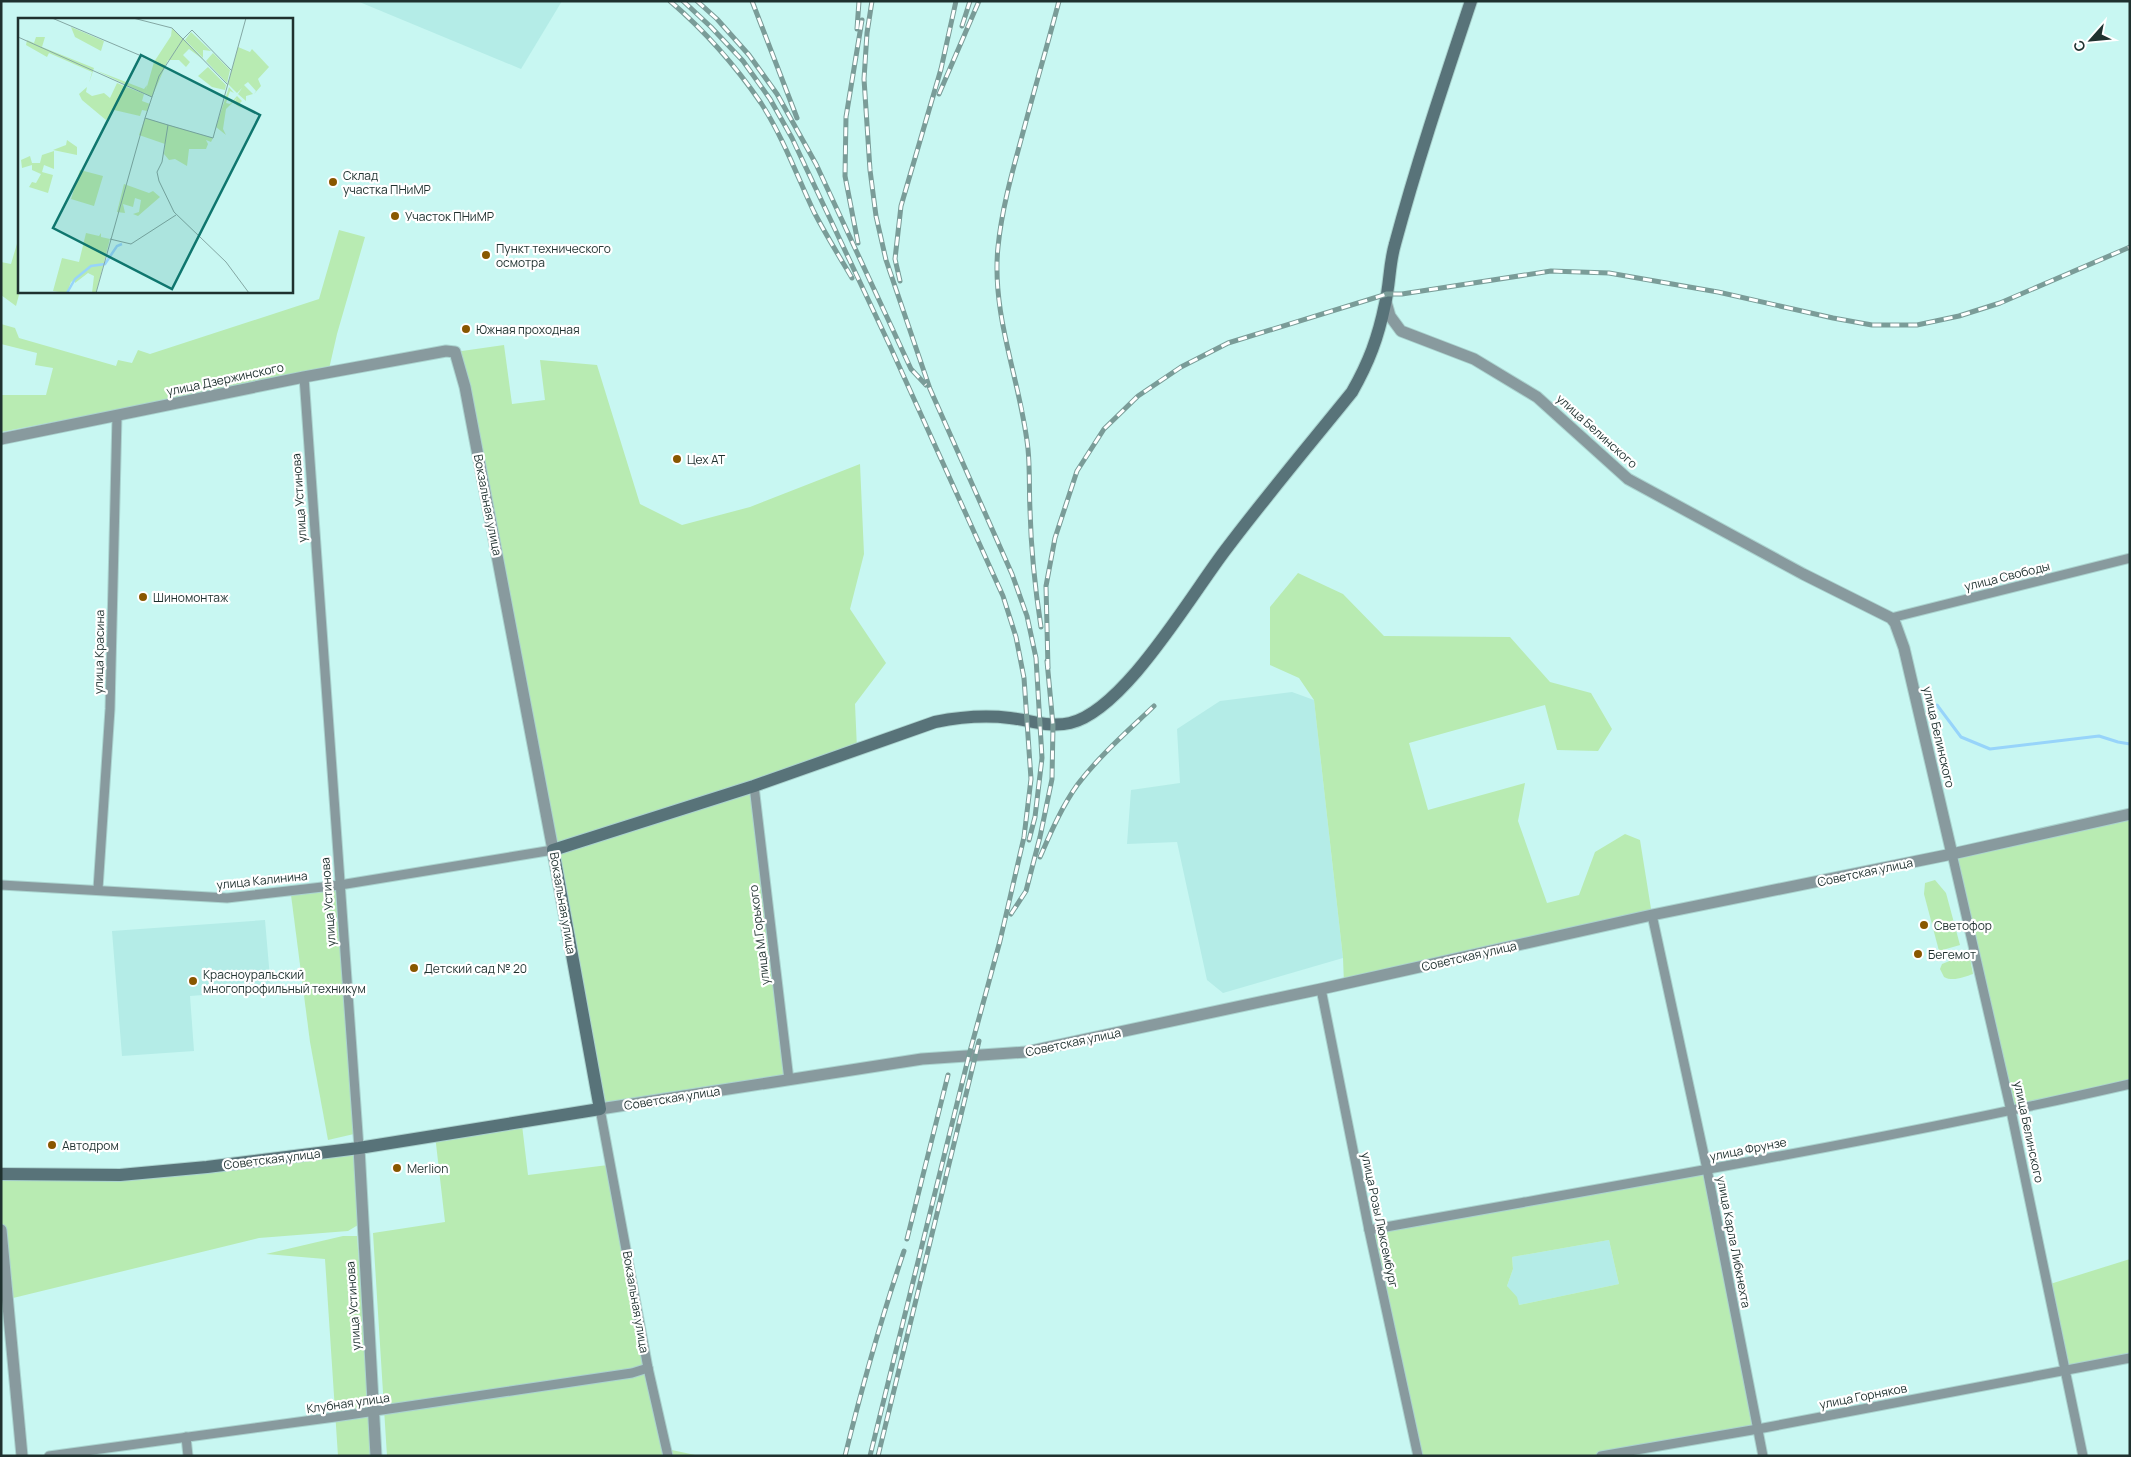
<svg xmlns="http://www.w3.org/2000/svg" width="2131" height="1457" viewBox="0 0 2131 1457" font-family="Manrope,sans-serif">
<style>
.built{fill:#b4ece7}
.green{fill:#b8ebb2;fill-rule:evenodd}
.lines{fill:none;stroke-linecap:round;stroke-linejoin:round}
.stream{stroke:#97d4fa;stroke-width:3}
.minor-casing{stroke:#aad3cf;stroke-width:11}
.tertiary-casing{stroke:#aad3cf;stroke-width:13}
.secondary-casing{stroke:#aad3cf;stroke-width:14}
.minor{stroke:#889a9e;stroke-width:9}
.tertiary{stroke:#889a9e;stroke-width:11}
.secondary{stroke:#587379;stroke-width:12}
.rail-casing{stroke:#7a9c98;stroke-width:5}
.rail{stroke:#fff;stroke-width:3;stroke-dasharray:9;stroke-linecap:butt}
.poi-dot{fill:#895700;stroke:#fff;stroke-width:2}
.labels{text-anchor:middle;dominant-baseline:central;stroke-width:4.5;stroke-linejoin:round;paint-order:stroke}
.poi-label{font-size:12px;fill:#1f312f;stroke:#fff;text-anchor:start}
.street-label{font-size:12px;fill:#1f312f;stroke:#fff}
.inset-river{fill:none;stroke:#97d4fa;stroke-width:2.5}
.inset-road{fill:none;stroke:#84a8a4;stroke-width:1}
.view{fill:#0f766e;fill-opacity:0.15;stroke:#0f766e;stroke-width:2.5}
.inset-edge{fill:none;stroke:#1f312f;stroke-width:2.5}
</style>
<rect width="100%" height="100%" fill="#c8f7f2"/>
<g class="built">
<path d="M357,1H562L521,69Z"/>
<path d="M1292,692L1314,700L1343,958L1223,993L1207,980L1177,842L1127,844L1131,790L1180,783L1177,729L1220,701Z"/>
<path d="M265,920L271,990L190,996L194,1051L122,1056L112,931Z"/>
<path d="M1609,1240L1619,1284L1519,1305L1507,1286L1513,1269L1512,1257Z"/>
</g>
<g class="green">
<path d="M339,230L365,237L337,334L329,369L1,432V395H46L53,368L35,365L37,353L1,344V324L15,328L19,338L116,366L118,360L132,363L138,350L150,354L319,299Z"/>
<path d="M19,237L20,291L16,306L1,295V262L11,264Z"/>
<path d="M504,345L512,404L545,400L540,360L597,365L640,504L682,525L750,507L860,464L864,554L850,609L886,663L855,704L857,749L754,786L789,1080L600,1109L455,352Z"/>
<path d="M1298,573L1343,594L1384,636L1510,637L1550,682L1591,693L1612,729L1598,751L1557,750L1545,705L1409,743L1428,810L1525,783L1518,821L1547,903L1579,895L1595,852L1625,834L1640,840L1652,915L1344,984L1343,958L1314,700L1299,678L1270,665V607Z"/>
<path d="M2130,814V1084L2011,1111L1952,854Z"/>
<path d="M1935,880L1946,893L1960,945L1939,951L1924,894L1925,883Z"/>
<path d="M337,890L354,1134L328,1140L310,1042L291,895Z"/>
<path d="M1969,953L1973,974C1964,977 1953,982 1944,977L1940,969L1942,964Z"/>
<path d="M522,1125L528,1175L608,1165L667,1449L700,1456H387L373,1233L445,1222L435,1135Z"/>
<path d="M359,1148L358,1225L348,1231L259,1238L9,1299L1,1298V1174L120,1175Z"/>
<path d="M1707,1169L1758,1429L1601,1456H1418L1369,1230ZM1609,1240L1619,1284L1519,1305L1517,1297L1507,1286L1513,1269L1512,1257Z"/>
<path d="M343,1236H357L370,1409L339,1417H369L372,1456H338L325,1259L266,1254Z"/>
<path d="M2130,1259V1358L2064,1371L2047,1285Z"/>
</g>
<g class="lines">
<path class="stream" d="M1937,705L1961,737L1990,749L2099,736L2118,742L2130,744"/>
<defs>
<g id="minor">
<path d="M304,377L359,1148"/>
<path d="M1891,618L2130,558"/>
<path d="M754,786L789,1080"/>
<path d="M1952,854L2011,1111L2083,1456"/>
<path d="M1,885L227,898L340,885L553,850"/>
<path d="M98,889L110,709L117,416"/>
<path d="M1652,915L1707,1169L1763,1456"/>
<path d="M1321,989L1369,1230L1418,1456"/>
<path d="M600,1109L648,1368L668,1456"/>
<path d="M1369,1230C1623,1184 1878,1142 2130,1084"/>
<path d="M186,1437L188,1456"/>
<path d="M49,1456L335,1417L632,1373L648,1368"/>
<path d="M1601,1456L1758,1429L2130,1358"/>
</g>
<g id="tertiary">
<path d="M1386,302L1390,316L1401,331L1474,359L1537,397L1628,479L1803,574L1891,618L1895,623L1904,648L1952,854"/>
<path d="M1,439L304,377L446,351L455,352L465,387L553,850"/>
<path d="M600,1109L922,1059L1026,1052L1321,989L1652,915L1952,854L2130,814"/>
<path d="M359,1148L376,1456"/>
<path d="M1,1230L22,1456"/>
</g>
<path id="secondary" d="M1,1174L120,1175L207,1167L359,1148L600,1109L553,850L754,786L935,722C960,717 985,715 1010,718C1030,720 1050,728 1070,723C1125,710 1192,593 1227,548C1267,495 1310,444 1352,392C1369,362 1378,338 1385,304C1390,284 1389,264 1395,244C1417,162 1444,82 1471,1"/>
</defs>
<use href="#minor" class="minor-casing"/>
<use href="#tertiary" class="tertiary-casing"/>
<use href="#secondary" class="secondary-casing"/>
<use href="#minor" class="minor"/>
<use href="#tertiary" class="tertiary"/>
<use href="#secondary" class="secondary"/>
<defs>
<g id="rail">
<path d="M670,1C705,31 735,65 761,103C783,137 797,176 814,212C826,235 839,256 852,278"/>
<path d="M683,1L711,27L743,61L770,99L792,138L890,346L1003,596L1016,637L1024,678L1031,779L1024,837L1000,941L969,1055L870,1456"/>
<path d="M697,1L717,19L749,55L777,94L816,164L911,369L926,385"/>
<path d="M752,1L797,118"/>
<path d="M872,1L867,33L864,79L870,170L876,216L886,260L930,389L1012,574L1027,616L1036,658L1042,758L1035,817L1029,840"/>
<path d="M962,26L970,1"/>
<path d="M857,29L859,1"/>
<path d="M939,94L979,1"/>
<path d="M858,243L845,176L846,117L862,20"/>
<path d="M900,281L895,259L901,206L941,69L956,1"/>
<path d="M1041,627C1035,588 1031,549 1030,510C1029,490 1030,469 1028,449C1021,382 991,316 998,247C1002,206 1014,166 1025,125C1036,84 1048,43 1059,1"/>
<path d="M1048,668L1046,586L1055,538L1077,471L1104,429L1138,396L1181,367L1228,343L1387,294H1402L1551,271L1609,273L1718,292L1833,318L1872,325H1917L1959,316L2000,303L2130,247"/>
<path d="M1040,857C1051,832 1062,806 1078,784C1100,755 1128,731 1154,706"/>
<path d="M1011,914L1026,891L1040,837L1052,779L1053,725L1047,661"/>
<path d="M907,1239L948,1075"/>
<path d="M845,1456C862,1387 881,1319 904,1251"/>
<path d="M878,1456L979,1041"/>
</g>
</defs>
<use href="#rail" class="rail-casing"/>
<use href="#rail" class="rail"/>
</g>
<g class="poi-dot">
<circle cx="333" cy="182" r="5"/>
<circle cx="395" cy="216" r="5"/>
<circle cx="486" cy="255" r="5"/>
<circle cx="466" cy="329" r="5"/>
<circle cx="677" cy="459" r="5"/>
<circle cx="143" cy="597" r="5"/>
<circle cx="1924" cy="925" r="5"/>
<circle cx="1918" cy="954" r="5"/>
<circle cx="414" cy="968" r="5"/>
<circle cx="193" cy="981" r="5"/>
<circle cx="52" cy="1145" r="5"/>
<circle cx="397" cy="1168" r="5"/>
</g>
<g class="labels">
<g class="poi-label">
<text x="343" y="175">Склад<tspan x="343" dy="14">участка ПНиМР</tspan></text>
<text x="405" y="216">Участок ПНиМР</text>
<text x="496" y="248">Пункт технического<tspan x="496" dy="14">осмотра</tspan></text>
<text x="476" y="329">Южная проходная</text>
<text x="687" y="459">Цех АТ</text>
<text x="153" y="597">Шиномонтаж</text>
<text x="1934" y="925">Светофор</text>
<text x="1928" y="954">Бегемот</text>
<text x="424" y="968">Детский сад № 20</text>
<text x="203" y="974">Красноуральский<tspan x="203" dy="14">многопрофильный техникум</tspan></text>
<text x="62" y="1145">Автодром</text>
<text x="407" y="1168">Merlion</text>
</g>
<g class="street-label">
<text transform="translate(225 379) rotate(-12)">улица Дзержинского</text>
<text transform="translate(1597 431) rotate(42)">улица Белинского</text>
<text transform="translate(299 498) rotate(-94)">улица Устинова</text>
<text transform="translate(488 505) rotate(79)">Вокзальная улица</text>
<text transform="translate(2007 576) rotate(-14)">улица Свободы</text>
<text transform="translate(99 652) rotate(-89)">улица Красина</text>
<text transform="translate(1939 737) rotate(77)">улица Белинского</text>
<text transform="translate(1865 872) rotate(-12)">Советская улица</text>
<text transform="translate(262 880) rotate(-6)">улица Калинина</text>
<text transform="translate(328 902) rotate(-94)">улица Устинова</text>
<text transform="translate(563 903) rotate(80)">Вокзальная улица</text>
<text transform="translate(759 935) rotate(-97)">улица М.Горького</text>
<text transform="translate(1469 956) rotate(-13)">Советская улица</text>
<text transform="translate(1073 1042) rotate(-12)">Советская улица</text>
<text transform="translate(672 1098) rotate(-9)">Советская улица</text>
<text transform="translate(2029 1132) rotate(78)">улица Белинского</text>
<text transform="translate(1748 1149) rotate(-11)">улица Фрунзе</text>
<text transform="translate(272 1159) rotate(-7)">Советская улица</text>
<text transform="translate(1380 1220) rotate(78)">улица Розы Люксембург</text>
<text transform="translate(1734 1242) rotate(79)">улица Карла Либкнехта</text>
<text transform="translate(636 1302) rotate(80)">Вокзальная улица</text>
<text transform="translate(353 1306) rotate(-94)">улица Устинова</text>
<text transform="translate(1863 1396) rotate(-11)">улица Горняков</text>
<text transform="translate(348 1403) rotate(-8)">Клубная улица</text>
</g>
</g>
<g transform="translate(18 18)">
<rect width="275" height="275" fill="#c8f7f2"/>
<path d="M53,9L86,23L83,33L57,19ZM154,10L186,42L171,31L165,37L172,44L168,49L161,42H150L134,79L77,52L126,71L129,67L128,72L136,44L153,18ZM173,14L193,33L185,32V40L167,22ZM18,19H27L24,29L76,50L71,65L74,54L31,35L29,39L8,27L9,22L16,25ZM220,29L232,34L234,31L251,49L240,61L243,68L236,76L238,73L230,64L226,67L235,76L228,78V83L220,76L224,70L219,75L210,66ZM195,35L212,52L209,65L188,43ZM190,49L208,67L207,72L194,69L180,58ZM99,65L126,76L124,83L132,86L129,93L124,92L122,98L96,92L88,102L64,82L61,76L69,69L68,74L74,78L86,75L92,80ZM211,69L216,75L212,73L208,85L212,86L219,78L224,83L220,87L224,91L216,85L219,80L208,91L205,111L208,117L198,109ZM127,100L195,120L193,124L188,122L190,126L188,131H171L169,148L157,141L151,142L146,136L147,126L121,117ZM49,122L59,129V137L35,132L48,127ZM36,133V151L26,147L24,154L35,157L30,175L11,169L14,164L18,165L23,156L14,152V147L4,150L3,142L12,138L14,145H22L24,137ZM62,152L85,158L76,188L53,181ZM106,166L131,175L135,173L142,179L120,198L115,196L121,194L123,182L117,180L115,189L105,186L107,195L99,194ZM68,215L81,218L83,215V219L92,221L78,275H74L76,258L70,255L57,265V261L53,264L49,275L35,273L44,240L61,244Z" fill="#b8ebb2"/>
<path class="inset-river" d="M49,275L57,261L73,248L87,246L99,228L104,226"/>
<path class="inset-road" d="M34,0L147,48M115,0L154,10L165,21L141,58L127,100L150,107L144,144L139,154L141,163L156,194L208,244L231,275M0,19L134,79M210,67L165,21L174,12L214,53M150,107L195,120L228,0M92,221L113,226L158,197M78,275L127,100"/>
<path class="view" d="M123,37L242,97L154,271L35,210Z"/>
<rect width="275" height="275" class="inset-edge"/>
</g>
<rect width="2131" height="1457" fill="none" stroke="#1f312f" stroke-width="5"/>
<g transform="translate(2091 40) rotate(243)" stroke="#ffffff" stroke-width="4" paint-order="stroke">
<path d="M0-4L9 19L0 12L-9 19Z" fill="#1f312f"/>
<text y="-8" font-size="14" font-weight="bold" text-anchor="middle" fill="#1f312f">С</text>
</g>
</svg>
